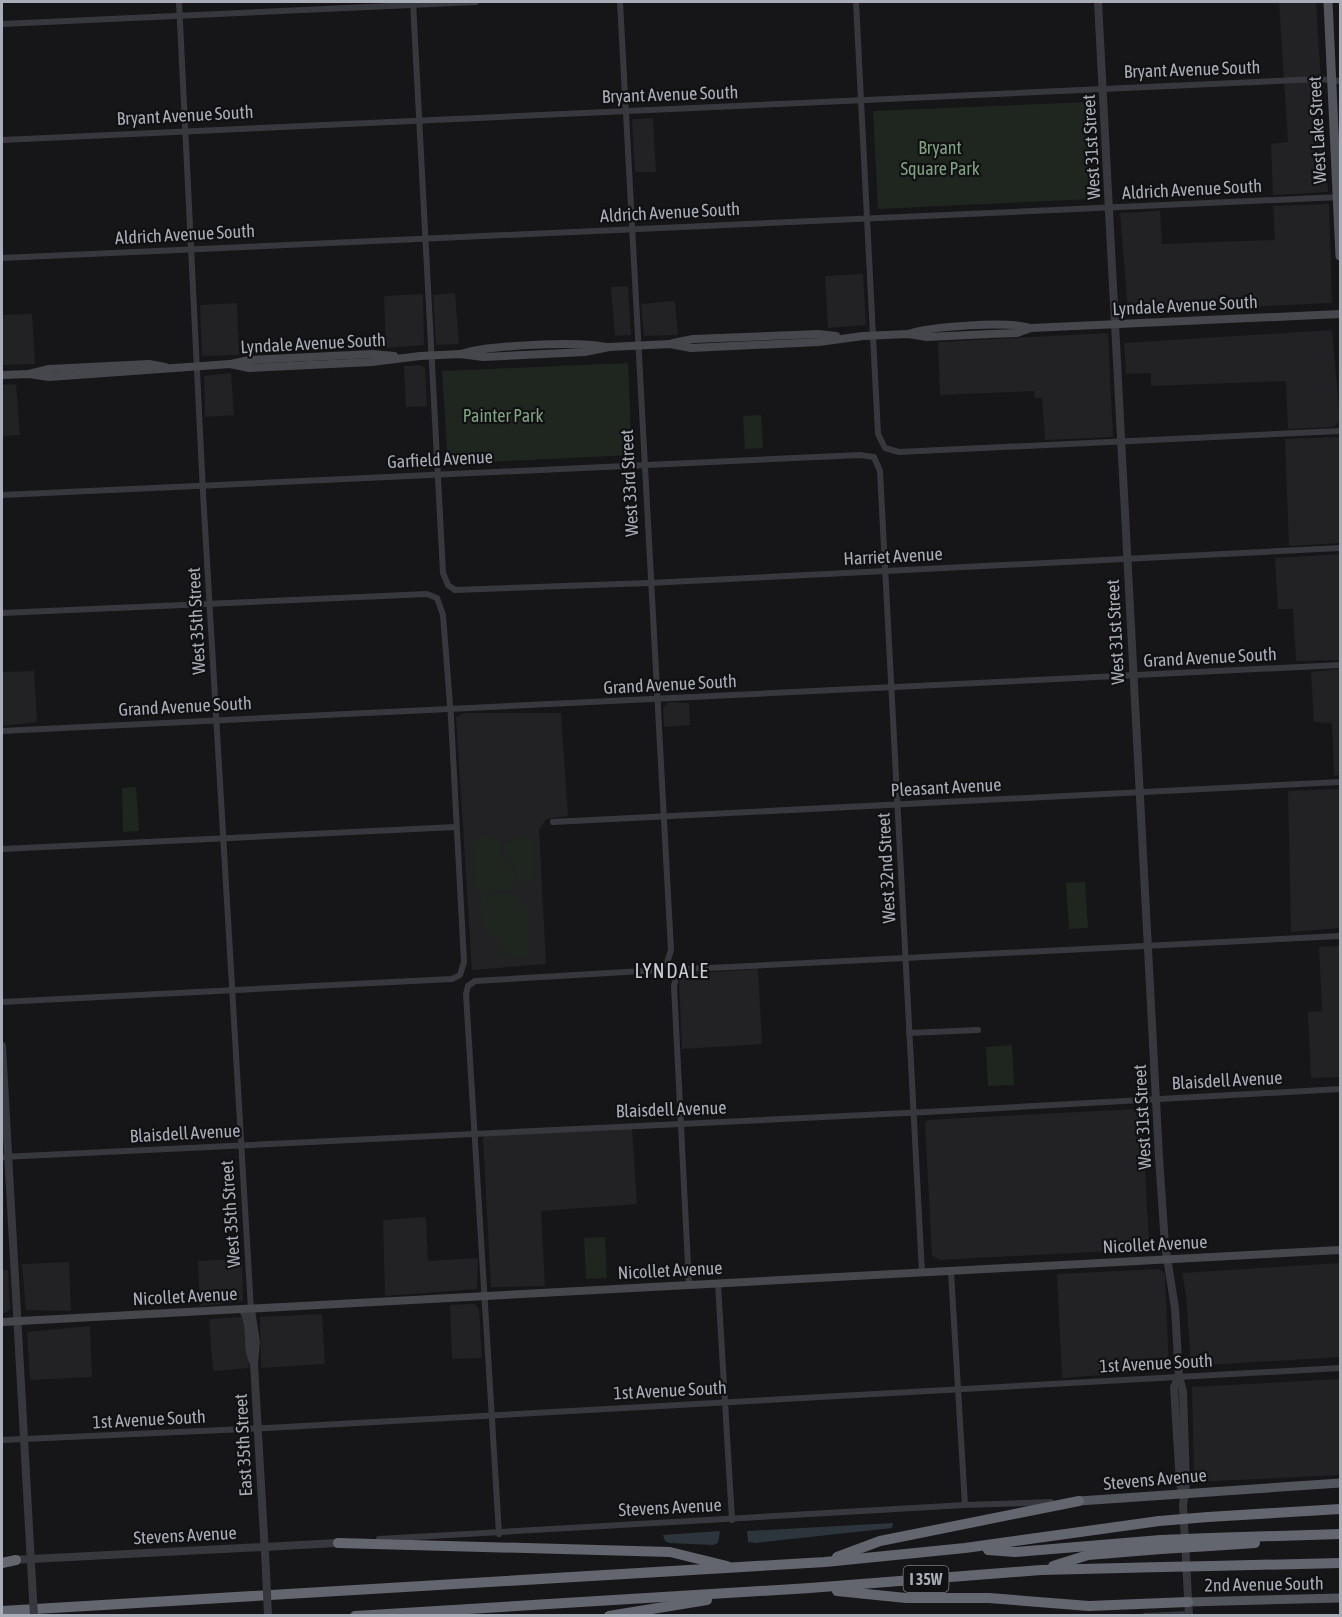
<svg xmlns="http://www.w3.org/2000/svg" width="1342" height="1617" viewBox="0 0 1342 1617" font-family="'Asap Condensed',sans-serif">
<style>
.built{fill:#222225}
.green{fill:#1e261f}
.water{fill:#2c353c}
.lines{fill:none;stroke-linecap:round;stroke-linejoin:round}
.minor{stroke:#37383d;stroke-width:6}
.tertiary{stroke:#37383d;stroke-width:8}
.secondary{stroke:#45474d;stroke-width:8}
.primary{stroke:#53555c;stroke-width:9}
.motorway{stroke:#63666e;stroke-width:10}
.tertiary-bridge{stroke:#37383d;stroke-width:8}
.motorway-bridge{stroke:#63666e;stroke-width:10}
.labels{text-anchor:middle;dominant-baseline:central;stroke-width:4.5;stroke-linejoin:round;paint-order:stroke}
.shield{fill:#111113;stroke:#7b7e86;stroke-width:1.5}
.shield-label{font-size:16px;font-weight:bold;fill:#a8adb8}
.street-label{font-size:18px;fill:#a8adb8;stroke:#111113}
.park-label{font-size:18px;fill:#7fa381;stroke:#111113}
.neighbourhood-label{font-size:20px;letter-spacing:1.5px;fill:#c9ccd4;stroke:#111113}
</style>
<rect width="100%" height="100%" fill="#161618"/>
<g class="built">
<path d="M1279,2H1316L1328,192L1273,195L1271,144L1288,142Z"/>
<path d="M653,118L656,172H635L632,119Z"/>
<path d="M1329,204L1332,303L1128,312L1120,213L1160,211L1162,244L1275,240L1273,206Z"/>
<path d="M863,274L866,325L828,328L825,276Z"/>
<path d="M628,286L631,335L615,336L611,287Z"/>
<path d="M455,293L459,344L436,345L433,295Z"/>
<path d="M423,294L424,345L386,348L384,296Z"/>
<path d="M675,301L678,335L644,336L641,304Z"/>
<path d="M237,303L239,355L202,356L200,305Z"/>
<path d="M32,314L35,364L2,365V315Z"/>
<path d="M1332,330L1340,421L1334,427L1288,429L1286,381L1151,386V373L1126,374L1124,343Z"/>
<path d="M1108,333L1113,437L1045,440L1042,398H1035L1034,391L940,395L938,342Z"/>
<path d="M420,365L425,368L427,406L406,407L404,366Z"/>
<path d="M231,373L234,415L205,417L204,376Z"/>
<path d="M16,384L20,435L2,436V385Z"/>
<path d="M1336,437L1340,438V543L1289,546L1285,439Z"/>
<path d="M1340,554V660L1296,661L1293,609H1278L1275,558Z"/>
<path d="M1340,669V775L1334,776L1332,723L1314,722L1311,672Z"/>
<path d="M34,671L37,722L2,726V672Z"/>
<path d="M668,702L689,703L690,725L664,727L663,708Z"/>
<path d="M464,713H561L568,816L546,819L539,830L546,964L472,970L456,717Z"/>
<path d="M1340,789V928L1291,932L1288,791Z"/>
<path d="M1340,946V1077L1311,1078L1308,1012L1322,1011L1319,947Z"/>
<path d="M758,969L762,1044L682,1049L679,977L684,974Z"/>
<path d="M1137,1109L1142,1114L1149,1245L1147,1249L939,1260L932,1255L925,1123L928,1120Z"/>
<path d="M632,1129L637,1204L541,1211L545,1286L491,1287L483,1138L487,1135Z"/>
<path d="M426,1217L428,1261L478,1258L477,1289L385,1296L383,1220Z"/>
<path d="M242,1259L243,1301L200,1306L198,1261Z"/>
<path d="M69,1262L71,1311L26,1310L22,1264Z"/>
<path d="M1340,1263V1357L1191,1366L1186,1295L1182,1273Z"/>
<path d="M1159,1269L1165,1274L1169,1370L1062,1378L1057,1274Z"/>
<path d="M2,1270H8L10,1310L2,1314Z"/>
<path d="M474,1304L479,1309L482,1358L452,1359L450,1305Z"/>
<path d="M322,1314L325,1364L261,1368L260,1317Z"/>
<path d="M241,1317L247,1323L249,1368L213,1371L209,1319Z"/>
<path d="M90,1326L92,1377L30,1380L27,1332Z"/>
<path d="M1340,1379V1475L1194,1482L1192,1387Z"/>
</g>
<g class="green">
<path d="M1088,102L1093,199L878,209L873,111Z"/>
<path d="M628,363L632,455L448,464L442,371Z"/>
<path d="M761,415L763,448L745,449L743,416Z"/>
<path d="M136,787L139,831L123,832L122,788Z"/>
<path d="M521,836L529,838L534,846L533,882L520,883L513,864L506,856V844Z"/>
<path d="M503,837C494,856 506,860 515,874L514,890L476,892L473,838Z"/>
<path d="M1085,882L1088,928L1069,929L1066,883Z"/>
<path d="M513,893L528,911L530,952L525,958L506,956L500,941L483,926L480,895Z"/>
<path d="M1012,1045L1014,1085L988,1086L986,1047Z"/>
<path d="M605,1237L607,1278L586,1279L584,1238Z"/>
</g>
<g class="water">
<path d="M893,1523L892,1528L756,1543L748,1542L747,1531Z"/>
<path d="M720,1531L718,1543L713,1545L670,1543L665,1541L663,1535Z"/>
</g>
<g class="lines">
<g class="minor">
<path d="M179,2L203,493L251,1310"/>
<path d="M413,2L443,573L448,585L455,590L649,583L1340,548"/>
<path d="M856,2L878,434L885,448L899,452L1340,431"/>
<path d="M2,24L476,2"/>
<path d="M2,140L1318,79L1340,81"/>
<path d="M2,258L1340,197"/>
<path d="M2,495L860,455L874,457L880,471L922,1273"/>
<path d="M2,613L427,594L437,598L443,615L451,718L464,962L460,975L452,979L2,1002"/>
<path d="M2,731L1340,665"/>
<path d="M553,822L1340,782"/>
<path d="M2,849L456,827"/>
<path d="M909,1033L978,1030"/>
<path d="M2,1157L926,1112L1340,1089"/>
<path d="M951,1272L965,1505"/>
<path d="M718,1284L732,1520"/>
<path d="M689,1286L674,986L677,974L688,969L1340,936"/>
<path d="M2,1440L267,1428L1340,1368"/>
<path d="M499,1534L466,994L468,986L475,981L659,970L667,963L671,950L620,2"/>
<path d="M379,1539L965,1505L1051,1502"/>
<path d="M1145,1616L1189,1614"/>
</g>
<g class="tertiary">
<path d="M1098,2L1159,1157L1165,1245L1175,1308L1179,1377L1183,1391L1186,1484L1183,1505L1189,1616"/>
<path d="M2,1046L32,1581"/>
<path d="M243,1310C253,1327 245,1347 254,1364"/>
<path d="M251,1310L256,1342L254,1364L266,1571"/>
<path d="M1179,1377L1174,1387L1180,1484L1183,1494"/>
<path d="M13,1560L338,1543"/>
</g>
<g class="secondary">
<path d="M908,334C932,326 1007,321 1031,328L1340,314"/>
<path d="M673,343L693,339L818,334L836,336"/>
<path d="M461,354C488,345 578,341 606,347"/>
<path d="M231,364L249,360L372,354L394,356"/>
<path d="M29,374L49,369L149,364L165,367"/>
<path d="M2,375L29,374L49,377L230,364L249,368L372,362L420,356L460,354L483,357L585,352L609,347L670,344L691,348L819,342L863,336L908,334L927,337L990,334L1017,333L1031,328"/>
<path d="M2,1322L1340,1250"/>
</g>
<g class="primary">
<path d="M1328,2L1340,256"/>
<path d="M1079,1501L1340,1483"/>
<path d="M1188,1602L1340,1598"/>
</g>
<g class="motorway">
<path d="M1208,1517L1340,1509"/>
<path d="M1210,1538L1340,1534"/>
<path d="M338,1543L670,1552L727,1566"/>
<path d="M1210,1546L1255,1543"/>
<path d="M988,1550L1015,1552L1161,1540"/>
<path d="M837,1557L880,1541L1079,1501"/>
<path d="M2,1563L16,1560"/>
<path d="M1053,1566L1088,1555L1161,1549"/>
<path d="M1211,1566L1340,1563"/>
<path d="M837,1591L906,1598H989L1089,1606L1188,1602"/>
<path d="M2,1611L825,1562L965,1548L1159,1521"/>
<path d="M355,1616L810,1588L1041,1570L1162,1567"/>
<path d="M609,1616L707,1600"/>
</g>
<g class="tertiary-bridge">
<path d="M266,1571L268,1616"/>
<path d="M32,1581L34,1616"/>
</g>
<g class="motorway-bridge">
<path d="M1159,1521L1208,1517"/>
<path d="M1161,1540L1210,1538"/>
<path d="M1161,1549L1210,1546"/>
<path d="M1162,1567L1211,1566"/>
</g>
</g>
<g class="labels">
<rect class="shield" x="903.5" y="1566" width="45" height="26" rx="4.5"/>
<g class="shield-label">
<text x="926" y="1579">I 35W</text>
</g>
<g class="street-label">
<text transform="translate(1192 69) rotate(-2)">Bryant Avenue South</text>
<text transform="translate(670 94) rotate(-2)">Bryant Avenue South</text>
<text transform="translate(185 115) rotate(-3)">Bryant Avenue South</text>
<text transform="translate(1317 130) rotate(-93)">West Lake Street</text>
<text transform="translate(1091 147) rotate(-93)">West 31st Street</text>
<text transform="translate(1192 189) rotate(-3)">Aldrich Avenue South</text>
<text transform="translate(670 212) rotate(-3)">Aldrich Avenue South</text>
<text transform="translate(185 234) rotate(-3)">Aldrich Avenue South</text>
<text transform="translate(1185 305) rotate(-3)">Lyndale Avenue South</text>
<text transform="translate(313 343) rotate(-3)">Lyndale Avenue South</text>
<text transform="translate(440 459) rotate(-3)">Garfield Avenue</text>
<text transform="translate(629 483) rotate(-93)">West 33rd Street</text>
<text transform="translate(893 556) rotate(-3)">Harriet Avenue</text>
<text transform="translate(196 621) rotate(-93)">West 35th Street</text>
<text transform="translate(1115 632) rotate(-93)">West 31st Street</text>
<text transform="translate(1210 657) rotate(-3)">Grand Avenue South</text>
<text transform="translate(670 684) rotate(-3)">Grand Avenue South</text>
<text transform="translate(185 706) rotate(-3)">Grand Avenue South</text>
<text transform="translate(946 787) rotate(-3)">Pleasant Avenue</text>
<text transform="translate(886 868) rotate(-93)">West 32nd Street</text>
<text transform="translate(1227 1080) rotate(-3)">Blaisdell Avenue</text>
<text transform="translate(671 1109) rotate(-2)">Blaisdell Avenue</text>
<text transform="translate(1142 1117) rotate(-93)">West 31st Street</text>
<text transform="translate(185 1133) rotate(-3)">Blaisdell Avenue</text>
<text transform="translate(230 1214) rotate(-94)">West 35th Street</text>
<text transform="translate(1155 1244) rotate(-3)">Nicollet Avenue</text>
<text transform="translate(670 1270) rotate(-3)">Nicollet Avenue</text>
<text transform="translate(185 1296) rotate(-3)">Nicollet Avenue</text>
<text transform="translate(1156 1363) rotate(-3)">1st Avenue South</text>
<text transform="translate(670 1390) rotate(-3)">1st Avenue South</text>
<text transform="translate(149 1419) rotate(-3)">1st Avenue South</text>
<text transform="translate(243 1445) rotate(-93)">East 35th Street</text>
<text transform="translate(1155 1479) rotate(-5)">Stevens Avenue</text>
<text transform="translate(670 1507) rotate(-3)">Stevens Avenue</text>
<text transform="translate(185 1535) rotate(-3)">Stevens Avenue</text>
<text transform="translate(1264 1584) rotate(-1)">2nd Avenue South</text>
</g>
<g class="park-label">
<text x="940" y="147">Bryant<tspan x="940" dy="21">Square Park</tspan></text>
<text x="503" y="415">Painter Park</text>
</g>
<g class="neighbourhood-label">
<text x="672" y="970">LYNDALE</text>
</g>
</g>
<rect width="1342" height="1617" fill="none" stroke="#a8adb8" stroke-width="6"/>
</svg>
